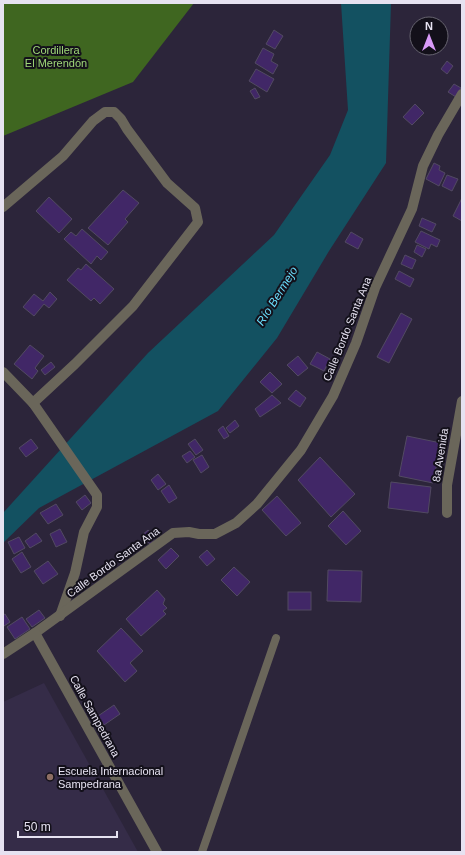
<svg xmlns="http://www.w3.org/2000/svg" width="465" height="855" viewBox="0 0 465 855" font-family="Arial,sans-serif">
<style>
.built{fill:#352c48}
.forest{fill:#3f6620}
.water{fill:#135161}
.building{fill:#412767;stroke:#524a62}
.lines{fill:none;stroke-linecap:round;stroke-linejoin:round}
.service{stroke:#6a665a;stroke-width:8}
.minor{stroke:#6a665a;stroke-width:10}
.tertiary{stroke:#6a665a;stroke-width:10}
.education-dot{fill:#8d6e63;stroke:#13101a;stroke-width:1.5}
.labels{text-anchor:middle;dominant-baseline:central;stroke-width:4;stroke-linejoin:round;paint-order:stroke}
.park-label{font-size:11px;fill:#9fd778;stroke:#13101a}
.street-label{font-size:11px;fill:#e6e2f1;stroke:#13101a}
.poi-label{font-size:11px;fill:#e6e2f1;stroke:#13101a;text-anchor:start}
.water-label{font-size:12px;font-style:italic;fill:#69dbf9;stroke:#13101a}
</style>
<rect width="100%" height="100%" fill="#2c253a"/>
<path class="built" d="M44,683L138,852H3V702Z"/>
<path class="forest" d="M3,3H194L133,82L3,136Z"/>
<path class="water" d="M341,3H391L386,163L329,251L277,338L218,411L39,508L3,543V513L148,353L274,235L330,155L348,110Z"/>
<g class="building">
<path d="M274,30L283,36L275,49L266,44Z"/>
<path d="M263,48L274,54L271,61L278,65L273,74L255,63Z"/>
<path d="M447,61L453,66L447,74L441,69Z"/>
<path d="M256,69L274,79L267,92L249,81Z"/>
<path d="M454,84L461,88L456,97L448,92Z"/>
<path d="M255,88L260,97L255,99L250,91Z"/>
<path d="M415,104L424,113L412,125L403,117Z"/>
<path d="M434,163L440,166L439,170L445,173L439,186L426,179Z"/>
<path d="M447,175L458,179L452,191L442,186Z"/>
<path d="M123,190L139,203L125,219L128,222L108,245L88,228Z"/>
<path d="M49,197L72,219L59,233L36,211Z"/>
<path d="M462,198V221L453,216Z"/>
<path d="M422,218L436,224L432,232L419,226Z"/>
<path d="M82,229L108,252L101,260L97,256L91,264L64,239L71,232L76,236Z"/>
<path d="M421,231L440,240L437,247L431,244L429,249L415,242Z"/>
<path d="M351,232L363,239L358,249L345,242Z"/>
<path d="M417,245L426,249L422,257L414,252Z"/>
<path d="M405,255L416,260L412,269L401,264Z"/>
<path d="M86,264L114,289L100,304L94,298L91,301L67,280L78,268L81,270Z"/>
<path d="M399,271L414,279L410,287L395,279Z"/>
<path d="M50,292L57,299L49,308L44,304L34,316L23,307L34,294L43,301Z"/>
<path d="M401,313L412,319L389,363L377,357Z"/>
<path d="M30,345L44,356L35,368L38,371L32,379L14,364Z"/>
<path d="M317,352L330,359L324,371L310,364Z"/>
<path d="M298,356L308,368L298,376L287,365Z"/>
<path d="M51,362L55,367L45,375L41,370Z"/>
<path d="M270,372L282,384L272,393L260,382Z"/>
<path d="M296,390L306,398L300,407L288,399Z"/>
<path d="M272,395L281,403L260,417L255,409Z"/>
<path d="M235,420L239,426L230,433L226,428Z"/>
<path d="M223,426L229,436L224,439L218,430Z"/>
<path d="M407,436L441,443L433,483L399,476Z"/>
<path d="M31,439L38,448L26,457L19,448Z"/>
<path d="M195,439L203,450L196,455L188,444Z"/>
<path d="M190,451L195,457L187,463L182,456Z"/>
<path d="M202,455L209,467L201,473L193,460Z"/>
<path d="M320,457L355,494L331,517L298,480Z"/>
<path d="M158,474L166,484L158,490L151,480Z"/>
<path d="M391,482L431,487L428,513L388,508Z"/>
<path d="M169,485L177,498L169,503L161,491Z"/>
<path d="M85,495L91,503L82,510L76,502Z"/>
<path d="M277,496L301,523L286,536L262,510Z"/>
<path d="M56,504L63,515L48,524L40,513Z"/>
<path d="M343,511L361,531L346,545L328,526Z"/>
<path d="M60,529L67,542L56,547L50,534Z"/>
<path d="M148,530L156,537L150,544L141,536Z"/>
<path d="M36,533L42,541L30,548L25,541Z"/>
<path d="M19,537L25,548L14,554L8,542Z"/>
<path d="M171,548L179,556L166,569L158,560Z"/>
<path d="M207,550L215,559L207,566L199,557Z"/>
<path d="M22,552L31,567L21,573L12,559Z"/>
<path d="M48,561L58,574L43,584L34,571Z"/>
<path d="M234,567L250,582L237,596L221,580Z"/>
<path d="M328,570L362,571L361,602L327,601Z"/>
<path d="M157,590L165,599L163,604L167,608L163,611L166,614L141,636L126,619Z"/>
<rect x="288" y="592" width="23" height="18"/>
<path d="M39,610L45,618L32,627L26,619Z"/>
<path d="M5,614L10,622L4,626L3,624V615Z"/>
<path d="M22,617L30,629L15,639L7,627Z"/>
<path d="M121,628L143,651L130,663L137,671L125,682L97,651Z"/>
<path d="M114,705L120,714L104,725L98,716Z"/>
</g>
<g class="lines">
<path class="service" d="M202,852L276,638"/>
<g class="minor">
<path d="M3,207L63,156L93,121L105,112H114L121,119L127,129L167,183L195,208L198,222L133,306L75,364L33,403"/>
<path d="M3,372L33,403L97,495V507L84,532L75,573L60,616"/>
<path d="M447,513V485L462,401"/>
<path d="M35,633L173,533L189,532L199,534H215L236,523L257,504L301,450L333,396L356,343L375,288L412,209L423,166L438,135L462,94"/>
</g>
<path class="tertiary" d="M3,654L35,633L157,852"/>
</g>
<circle class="education-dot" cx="50" cy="777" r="4"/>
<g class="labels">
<g class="park-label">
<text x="56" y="50">Cordillera<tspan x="56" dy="13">El Merendón</tspan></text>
</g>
<g class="street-label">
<text transform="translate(347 329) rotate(-68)">Calle Bordo Santa Ana</text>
<text transform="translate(440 455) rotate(-81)">8a Avenida</text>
<text transform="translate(113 562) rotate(-36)">Calle Bordo Santa Ana</text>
<text transform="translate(95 716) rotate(61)">Calle Sampedrana</text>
</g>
<g class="poi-label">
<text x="58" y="771">Escuela Internacional<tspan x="58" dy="13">Sampedrana</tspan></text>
</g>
<g class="water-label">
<text transform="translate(277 296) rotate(-58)">Río Bermejo</text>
</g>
</g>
<rect width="465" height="855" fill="none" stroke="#e6e2f1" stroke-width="8"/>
<g transform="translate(429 36)"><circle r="19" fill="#13101a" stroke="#676470"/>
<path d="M0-3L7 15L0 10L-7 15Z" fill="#d89af8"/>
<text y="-6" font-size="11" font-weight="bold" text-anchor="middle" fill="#e6e2f1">N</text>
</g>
<path d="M18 831v6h99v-6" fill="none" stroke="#e6e2f1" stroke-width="2"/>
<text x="24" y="831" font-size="12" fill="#e6e2f1" stroke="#13101a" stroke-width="3" paint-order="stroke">50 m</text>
</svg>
